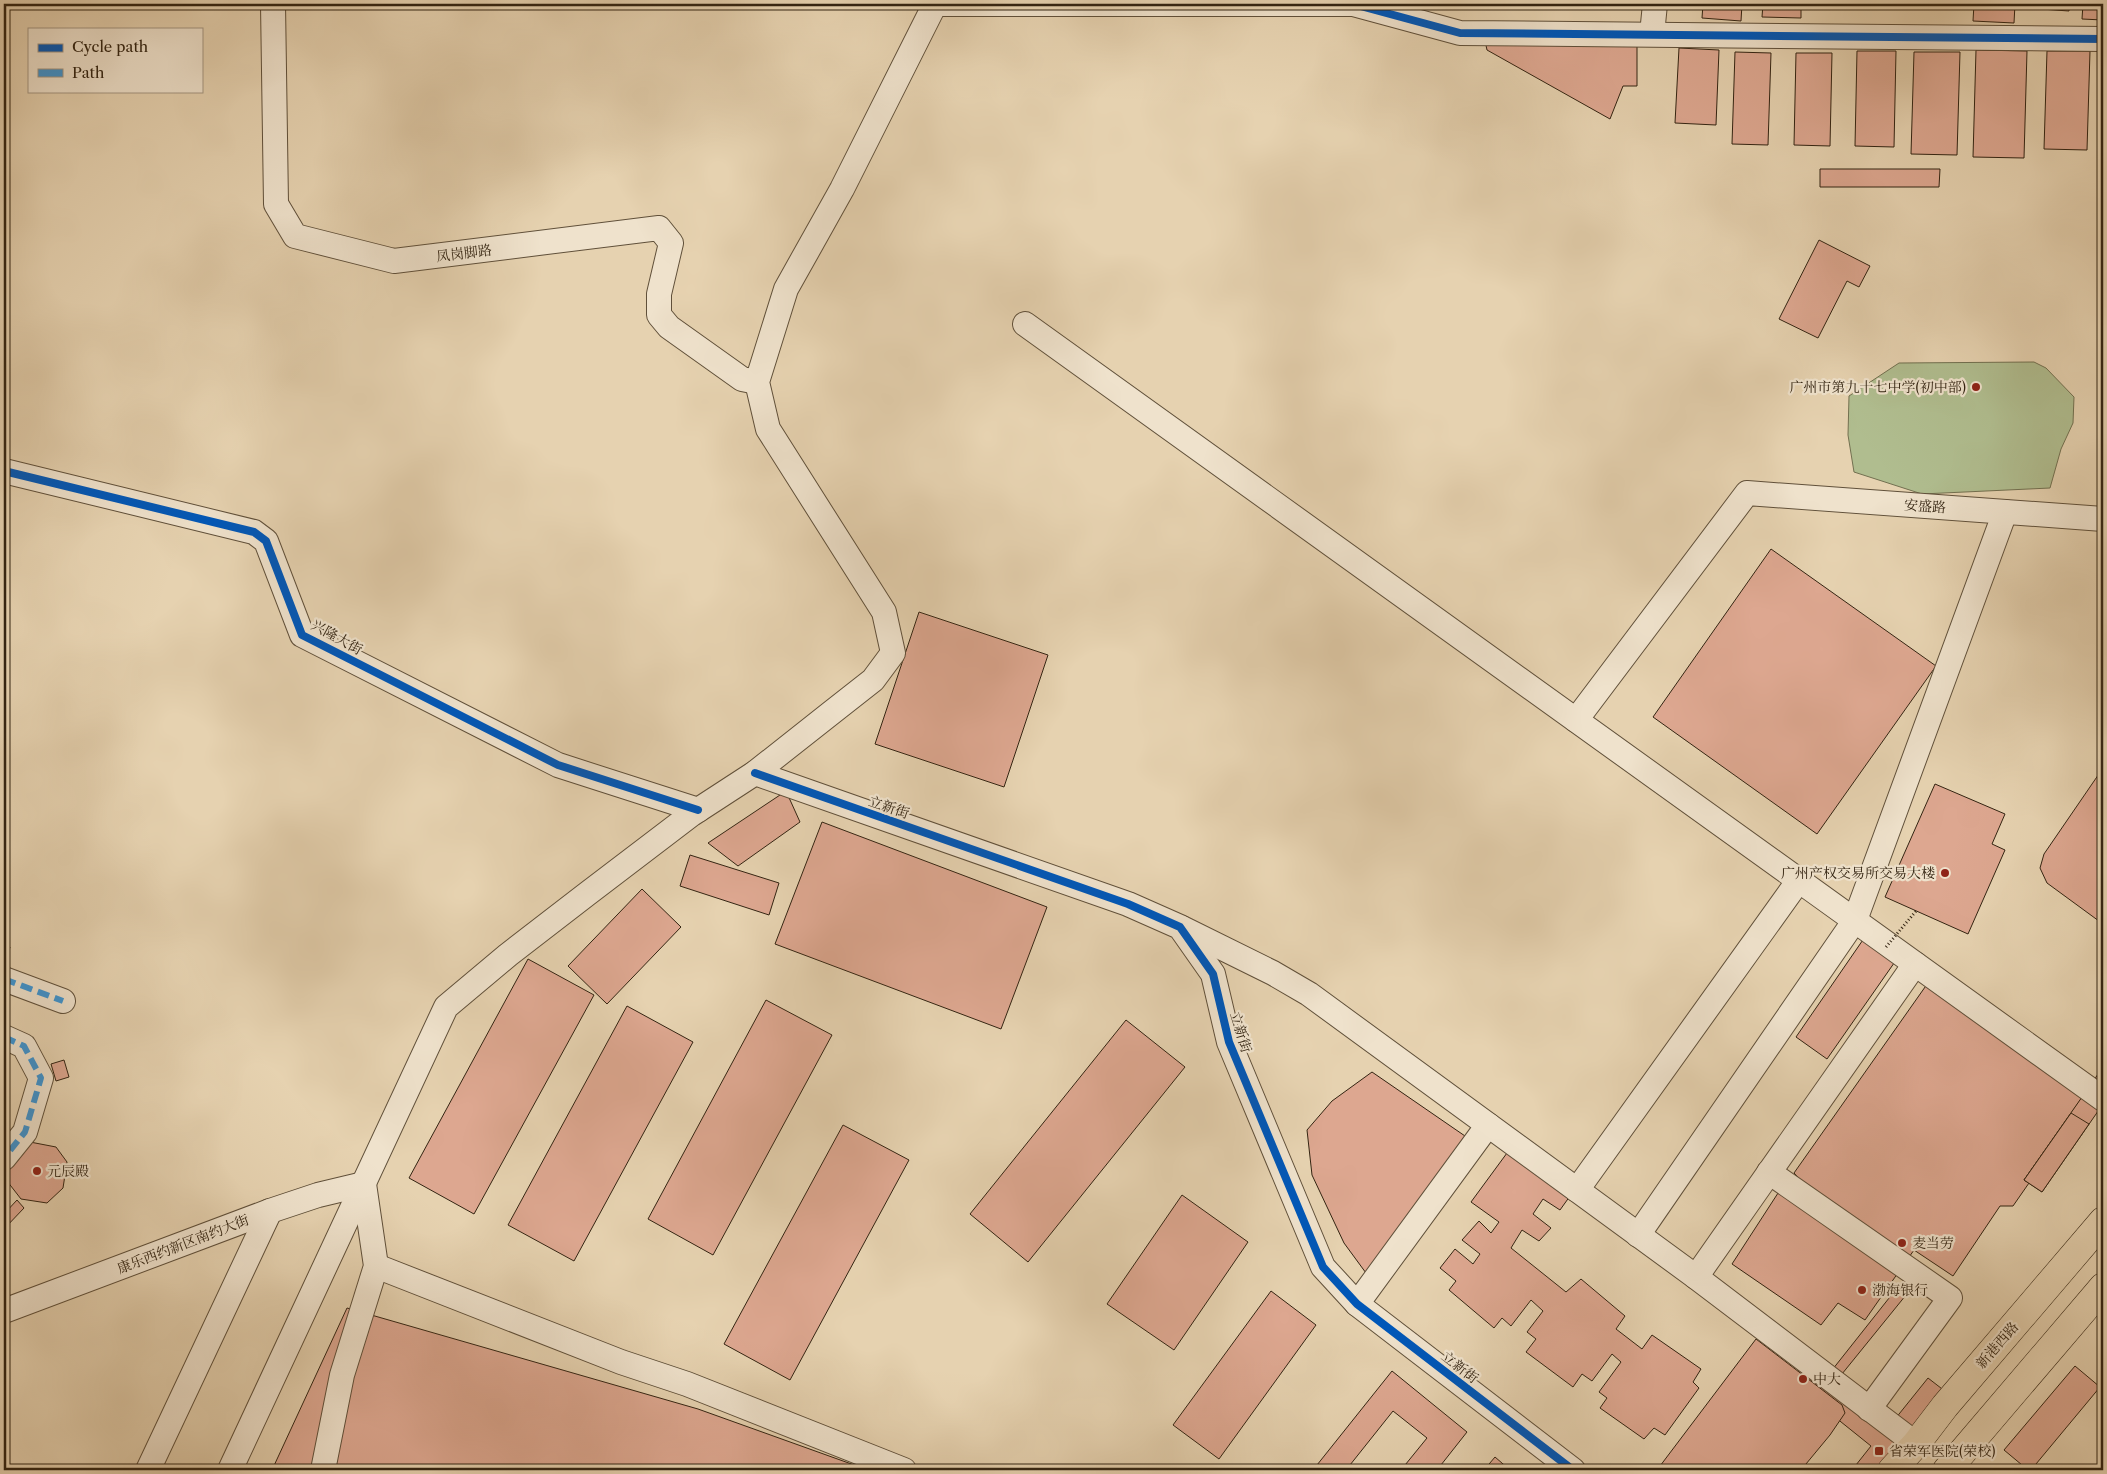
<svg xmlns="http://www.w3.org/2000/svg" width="2107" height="1474" viewBox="0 0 2107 1474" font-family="'Libre Caslon Text','Noto Serif SC',serif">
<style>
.green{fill:#b0bd8f;stroke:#727050}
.building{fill:#dda790;stroke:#332412}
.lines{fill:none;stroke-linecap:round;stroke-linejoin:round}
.minor-casing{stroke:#60503a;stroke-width:26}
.major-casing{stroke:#332412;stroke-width:29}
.minor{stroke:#efe2cc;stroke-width:24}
.major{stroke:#e6d2b0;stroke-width:28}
.path-bridge{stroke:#332412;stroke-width:3;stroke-dasharray:1 2.5;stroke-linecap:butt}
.quiet{stroke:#3d95d3;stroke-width:6;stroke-dasharray:12 6;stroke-linecap:butt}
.cycleway-casing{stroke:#efe2cc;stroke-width:11}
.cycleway{stroke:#0057b8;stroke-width:8}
.poi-dot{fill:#8f2418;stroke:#efe2cc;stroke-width:2}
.labels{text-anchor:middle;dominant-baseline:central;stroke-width:4.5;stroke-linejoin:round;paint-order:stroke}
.street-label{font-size:14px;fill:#332412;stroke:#efe2cc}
.poi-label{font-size:14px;fill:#332412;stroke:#efe2cc;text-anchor:start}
</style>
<rect width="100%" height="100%" fill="#e6d2b0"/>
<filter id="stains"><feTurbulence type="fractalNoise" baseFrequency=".004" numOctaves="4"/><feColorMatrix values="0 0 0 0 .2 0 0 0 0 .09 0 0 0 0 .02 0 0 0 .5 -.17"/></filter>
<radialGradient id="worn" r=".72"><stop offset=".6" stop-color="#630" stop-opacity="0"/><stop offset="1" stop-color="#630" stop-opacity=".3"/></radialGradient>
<path class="green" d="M2034,362L2046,368L2074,397L2073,423L2061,449L2050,488L1922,494L1854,472L1848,435L1849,396L1899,363Z"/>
<g class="building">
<path d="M1547,4H1596V7Z"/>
<path d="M1703,4H1742L1741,21L1702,18Z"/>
<path d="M1763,4H1801V18L1762,17Z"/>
<path d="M1974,4H2015L2014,23L1973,21Z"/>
<path d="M2041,4H2069V11L2041,9Z"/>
<path d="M2083,4H2103V20L2082,19Z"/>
<path d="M1485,41L1637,43V86H1623L1610,119L1487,50Z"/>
<path d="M1679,48L1719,50L1716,125L1675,123Z"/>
<path d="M1976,50L2027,51L2024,158L1973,157Z"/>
<path d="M1857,51H1896L1894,147L1855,146Z"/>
<path d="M2047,51H2090L2087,150L2044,149Z"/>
<path d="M1735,52L1771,53L1768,145L1732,144Z"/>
<path d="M1914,52H1960L1957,155L1911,154Z"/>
<path d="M1796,53H1832L1830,146L1794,145Z"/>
<path d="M1820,169H1940L1939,187H1820Z"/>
<path d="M1819,240L1870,266L1859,287L1847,281L1818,338L1779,319Z"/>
<path d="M1771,549L1936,666L1817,834L1653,717Z"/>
<path d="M919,612L1048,655L1004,787L875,744Z"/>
<path d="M2103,768V924L2047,883L2040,868L2044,854Z"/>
<path d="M1935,784L2005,814L1992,844L2005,850L1968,934L1885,897Z"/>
<path d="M786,791L800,822L738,866L708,843Z"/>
<path d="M822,822L1047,907L1001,1029L775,944Z"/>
<path d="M690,855L779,883L769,915L680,886Z"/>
<path d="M642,889L681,927L607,1004L568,966Z"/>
<path d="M1867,934L1899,956L1827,1059L1796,1037Z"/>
<path d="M4,945L10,947L4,967Z"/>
<path d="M528,959L594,995L474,1214L409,1178Z"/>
<path d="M1930,980L2086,1092L2024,1180L2029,1183L2013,1206H2000L1953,1276L1914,1250L1865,1320L1838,1303L1821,1325L1732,1264L1780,1190L1806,1185L1794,1173Z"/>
<path d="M766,1000L832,1035L713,1255L648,1219Z"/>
<path d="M627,1006L693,1042L574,1261L508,1225Z"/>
<path d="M1126,1020L1185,1067L1028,1262L970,1214Z"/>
<path d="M64,1060L69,1077L56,1081L51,1064Z"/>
<path d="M2103,1067V1104L2042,1192L2024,1180Z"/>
<path d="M1372,1072L1465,1136L1366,1273L1344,1243L1312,1175L1307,1130L1332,1101Z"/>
<path d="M2071,1113L2089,1124L2042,1192L2024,1180Z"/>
<path d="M843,1125L909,1160L790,1380L724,1344Z"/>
<path d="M30,1142L56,1147L67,1162L63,1188L47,1203L21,1199L7,1181L12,1156Z"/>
<path d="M1507,1153L1570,1196L1560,1210L1543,1199L1533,1214L1551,1228L1539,1241L1522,1230L1511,1248L1566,1292L1581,1279L1625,1316L1616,1329L1642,1349L1652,1335L1701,1369L1693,1382L1699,1388L1665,1435L1654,1428L1644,1439L1600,1408L1607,1398L1599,1392L1621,1362L1612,1354L1592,1381L1582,1374L1573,1387L1526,1352L1536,1339L1527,1332L1543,1311L1531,1300L1511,1326L1502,1318L1494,1328L1449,1290L1456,1281L1440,1268L1455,1249L1473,1264L1480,1254L1462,1240L1479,1221L1491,1233L1499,1222L1471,1202Z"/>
<path d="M1182,1195L1248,1242L1174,1350L1107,1304Z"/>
<path d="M17,1200L24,1208L4,1229V1214Z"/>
<path d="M1897,1288L1906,1295L1829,1390L1883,1434L1928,1378L1955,1399L1898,1470H1852L1871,1446L1790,1381L1801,1367L1821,1384Z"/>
<path d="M1271,1291L1316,1325L1219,1459L1173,1425Z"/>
<path d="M347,1308L698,1409L857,1466L859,1470H272Z"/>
<path d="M1756,1339L1842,1405L1845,1413L1830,1435L1801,1470H1657Z"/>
<path d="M2075,1366L2100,1387L2031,1470H2028L2004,1450Z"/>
<path d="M1392,1371L1467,1432L1437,1470H1401L1427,1438L1393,1411L1346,1470H1313Z"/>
<path d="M1495,1457L1510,1470H1484Z"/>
</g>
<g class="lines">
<defs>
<g id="minor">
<path d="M273,4L276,204L295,236L394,261L659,228L671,243L659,294V315L669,327L742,379L757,382"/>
<path d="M935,4H1353L1460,33L2103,39"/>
<path d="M1652,34L1655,4"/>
<path d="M1025,324L2103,1099"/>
<path d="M4,471L254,532L266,541L302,635L558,765L698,810"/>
<path d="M1576,720L1747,493L2103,519"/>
<path d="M755,773L1128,904L1180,927L1213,974L1229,1042L1323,1267L1357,1304L1573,1470"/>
<path d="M1182,928L1273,973L1309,994L1696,1277L1916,1444"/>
<path d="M4,979L63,1001"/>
<path d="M4,1037L24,1046L41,1078L25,1132L4,1158"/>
<path d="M1769,1172L1950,1298L1869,1409"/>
<path d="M1577,1190L1799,880"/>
<path d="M1638,1235L1855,920L2005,512"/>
<path d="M376,1266L621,1362L687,1384L904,1470"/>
<path d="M1696,1277L1915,964"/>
<path d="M1357,1304L1488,1125"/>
<path d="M4,1311L270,1211L318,1195L364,1184"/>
<path d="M148,1470L270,1211"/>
<path d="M230,1470L446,1007L508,955L587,894L692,814L755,773L831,713L873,680L893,653L884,612L768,429L757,382L786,289L842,189L935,4"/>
<path d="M323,1470L342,1375L376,1266L364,1184"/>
</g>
<g id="major">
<path d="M1892,1470L1916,1444L1945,1406L2103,1221"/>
<path d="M1947,1470L2103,1287"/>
</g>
</defs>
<use href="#minor" class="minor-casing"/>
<use href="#major" class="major-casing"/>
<use href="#minor" class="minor"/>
<use href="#major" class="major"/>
<path class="path-bridge" d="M1886,947L1916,911"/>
<g class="quiet">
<path d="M4,979L63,1001"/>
<path d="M4,1037L24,1046L41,1078L25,1132L4,1158"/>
</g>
<defs>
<g id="cycleway">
<path d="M935,4H1353L1460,33L2103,39"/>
<path d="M4,471L254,532L266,541L302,635L558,765L698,810"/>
<path d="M755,773L1128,904L1180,927L1213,974L1229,1042L1323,1267L1357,1304L1573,1470"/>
</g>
</defs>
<use href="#cycleway" class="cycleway-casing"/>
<use href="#cycleway" class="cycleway"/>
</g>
<g class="poi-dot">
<circle cx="1976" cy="387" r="5"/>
<circle cx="1945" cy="873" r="5"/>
<circle cx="37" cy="1171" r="5"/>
<circle cx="1902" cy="1243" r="5"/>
<circle cx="1862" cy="1290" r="5"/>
<circle cx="1803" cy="1379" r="5"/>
<rect x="1874" y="1446" width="10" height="10" rx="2.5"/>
</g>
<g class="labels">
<g class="street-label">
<text transform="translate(464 253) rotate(-7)">凤岗脚路</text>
<text transform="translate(1925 506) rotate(4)">安盛路</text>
<text transform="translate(337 637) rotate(29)">兴隆大街</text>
<text transform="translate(889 807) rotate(19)">立新街</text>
<text transform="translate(1241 1032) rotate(73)">立新街</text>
<text transform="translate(183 1244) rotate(-21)">康乐西约新区南约大街</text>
<text transform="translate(1997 1345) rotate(-49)">新港西路</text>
<text transform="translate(1460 1367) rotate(38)">立新街</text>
</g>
<g class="poi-label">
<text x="1966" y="387" text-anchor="end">广州市第九十七中学(初中部)</text>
<text x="1935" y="873" text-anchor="end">广州产权交易所交易大楼</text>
<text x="47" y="1171">元辰殿</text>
<text x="1912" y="1243">麦当劳</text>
<text x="1872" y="1290">渤海银行</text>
<text x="1813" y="1379">中大</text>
<text x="1889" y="1451">省荣军医院(荣校)</text>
</g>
</g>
<rect width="2107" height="1474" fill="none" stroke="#e6d2b0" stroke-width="20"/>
<rect x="5" y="5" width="2097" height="1464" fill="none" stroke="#332412" stroke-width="2.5"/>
<rect x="10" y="10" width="2087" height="1454" fill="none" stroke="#332412"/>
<rect x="28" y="28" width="175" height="65" fill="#efe2cc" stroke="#a49682"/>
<rect x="38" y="44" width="25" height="8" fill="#0057b8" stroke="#a49682"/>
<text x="72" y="52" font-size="15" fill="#332412">Cycle path</text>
<rect x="38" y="69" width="25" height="8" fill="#3d95d3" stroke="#a49682"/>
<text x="72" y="78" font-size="15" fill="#332412">Path</text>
<rect width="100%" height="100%" filter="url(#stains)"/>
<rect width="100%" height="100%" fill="url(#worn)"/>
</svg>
